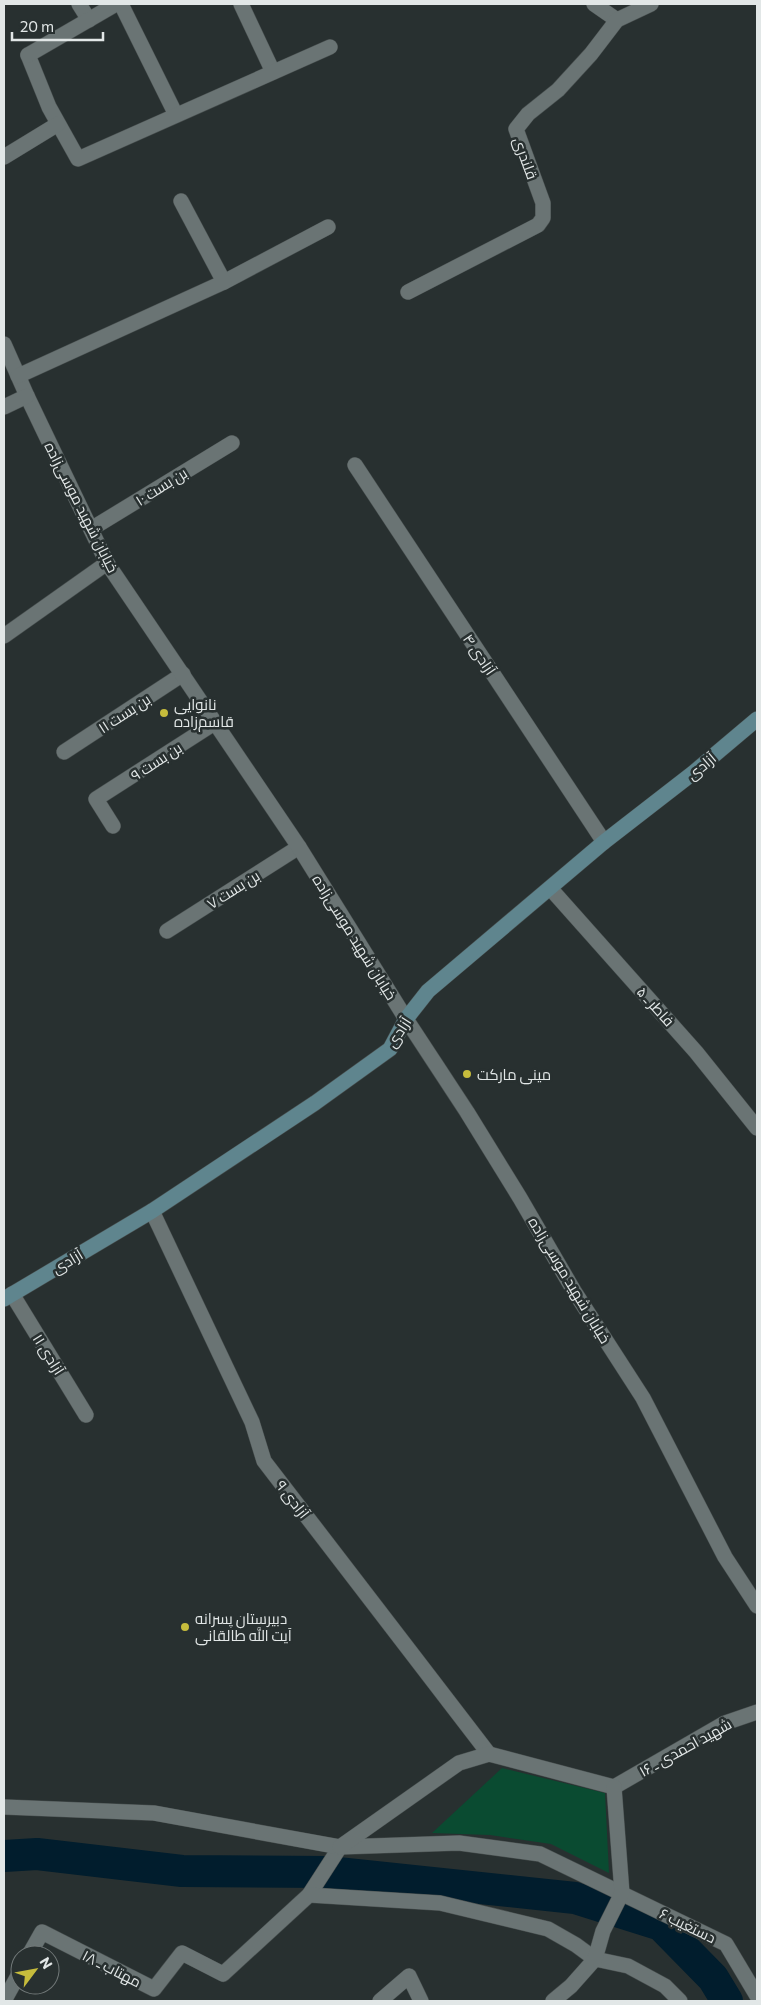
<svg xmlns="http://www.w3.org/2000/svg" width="761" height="2005" viewBox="0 0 761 2005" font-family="Commissioner,Cairo,sans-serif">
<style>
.green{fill:#0a4b31}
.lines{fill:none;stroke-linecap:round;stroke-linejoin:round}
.canal{stroke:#011d2d;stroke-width:32}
.lane-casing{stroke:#474e4e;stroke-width:16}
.street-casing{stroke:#474e4e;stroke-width:16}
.secondary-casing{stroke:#474e4e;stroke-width:16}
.lane{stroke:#6a7474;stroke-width:15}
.street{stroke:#6a7474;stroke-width:15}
.secondary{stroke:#5f858e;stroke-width:15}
.poi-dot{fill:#c6bc3c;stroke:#283030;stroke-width:2}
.labels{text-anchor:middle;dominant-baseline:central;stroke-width:5;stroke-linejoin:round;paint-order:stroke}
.street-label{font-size:15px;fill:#e2e7e7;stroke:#283030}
.poi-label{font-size:15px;fill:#e2e7e7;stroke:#283030;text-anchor:start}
</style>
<rect width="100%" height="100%" fill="#283030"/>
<path class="green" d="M502,1768L605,1793L609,1873L551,1844L490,1835L432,1833Z"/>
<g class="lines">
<path class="canal" d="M4,1856L37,1854L182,1871L328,1872L575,1898L661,1925L713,1978L727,2001"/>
<defs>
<g id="lane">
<path d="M79,4L89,20"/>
<path d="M121,4L176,115"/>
<path d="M241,4L273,72"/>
<path d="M28,55L49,107L78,159L330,47"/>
<path d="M4,157L58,124"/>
<path d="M91,529L232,443"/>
<path d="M64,752L183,674"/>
<path d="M113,826L96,799L216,722"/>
<path d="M167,931L299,847"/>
<path d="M309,1895L340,1847"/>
<path d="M380,2001L409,1976L421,2001"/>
</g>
<g id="street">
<path d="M594,4L617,20"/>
<path d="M28,55L116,4"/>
<path d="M224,282L328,227"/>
<path d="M408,292L538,225L543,218V203L516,129L528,114L558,90L591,54L617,20L651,4"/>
<path d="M4,344L27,396L107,563L299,847L406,1019L467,1112L520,1198L574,1291L643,1398L725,1557L757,1606"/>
<path d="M18,376L224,282L181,201"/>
<path d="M4,407L27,396"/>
<path d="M355,465L604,842"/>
<path d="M4,636L107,563"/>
<path d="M550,888L696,1052L757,1128"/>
<path d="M152,1211L252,1422L264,1461L489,1754"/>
<path d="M12,1294L86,1415"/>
<path d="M614,1787L725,1723L757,1712"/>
<path d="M4,1807L154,1813L340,1847L459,1843L540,1854L726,1944L757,1996"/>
<path d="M340,1847L459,1763L489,1754L614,1787"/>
<path d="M29,1955L42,1932L154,1989L182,1953L223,1974L309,1895L440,1903L548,1929L576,1945L595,1959L628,1966L665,1986L680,2001"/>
<path d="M4,2001L20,1972"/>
<path d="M553,2001L571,1986L595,1959L603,1931L622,1893L614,1787"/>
</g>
<path id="secondary" d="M4,1299L152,1211L315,1103L390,1049L406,1019L428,991L604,842L693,773L757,719"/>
</defs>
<use href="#lane" class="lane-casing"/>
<use href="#street" class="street-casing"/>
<use href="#secondary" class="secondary-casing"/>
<use href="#lane" class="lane"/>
<use href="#street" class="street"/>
<use href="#secondary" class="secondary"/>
</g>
<g class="poi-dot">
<circle cx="164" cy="713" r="5"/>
<circle cx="467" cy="1074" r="5"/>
<circle cx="185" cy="1627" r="5"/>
</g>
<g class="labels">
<g class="street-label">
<text transform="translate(526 158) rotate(70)">قلندری</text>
<text transform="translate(161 486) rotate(-32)">بن بست ۱۰</text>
<text transform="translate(82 507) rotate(63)">خیابان شهید موسی‌زاده</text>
<text transform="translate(480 654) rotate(56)">آزادی ۴</text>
<text transform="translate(124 713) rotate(-33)">بن بست ۱۱</text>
<text transform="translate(156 761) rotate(-33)">بن بست ۹</text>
<text transform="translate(701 766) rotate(-40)">آزادی</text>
<text transform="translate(233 889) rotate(-32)">بن بست ۷</text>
<text transform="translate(355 937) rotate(58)">خیابان شهید موسی‌زاده</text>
<text transform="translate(656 1006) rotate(48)">فاطر ـ ۵</text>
<text transform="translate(398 1032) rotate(-57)">آزادی</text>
<text transform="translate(67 1261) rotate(-31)">آزادی</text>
<text transform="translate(570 1280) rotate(59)">خیابان شهید موسی‌زاده</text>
<text transform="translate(49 1354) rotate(58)">آزادی ۱۱</text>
<text transform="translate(293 1499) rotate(52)">آزادی ۹</text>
<text transform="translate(685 1747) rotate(-29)">شهید احمدی ـ ۱۶</text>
<text transform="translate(688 1925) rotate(26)">دستغیب ۶</text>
<text transform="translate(112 1968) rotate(27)">مهتاب ـ ۱۸</text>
</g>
<g class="poi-label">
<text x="174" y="704">نانوایی<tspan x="174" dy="17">قاسم‌زاده</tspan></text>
<text x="477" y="1074">مینی مارکت</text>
<text x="195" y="1618">دبیرستان پسرانه<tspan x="195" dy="17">آیت اللَّه طالقانی</tspan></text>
</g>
</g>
<rect width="761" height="2005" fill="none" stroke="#e2e7e7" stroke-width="10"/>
<g transform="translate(35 1970) rotate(58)"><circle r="24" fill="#283030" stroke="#727979"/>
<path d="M0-4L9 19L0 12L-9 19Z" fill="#c6bc3c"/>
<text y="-8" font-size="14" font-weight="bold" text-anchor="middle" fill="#e2e7e7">N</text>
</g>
<path d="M12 32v8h91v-8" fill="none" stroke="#e2e7e7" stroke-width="2.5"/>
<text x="20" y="32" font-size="15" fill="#e2e7e7" stroke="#283030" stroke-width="4" paint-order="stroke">20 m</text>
</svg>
